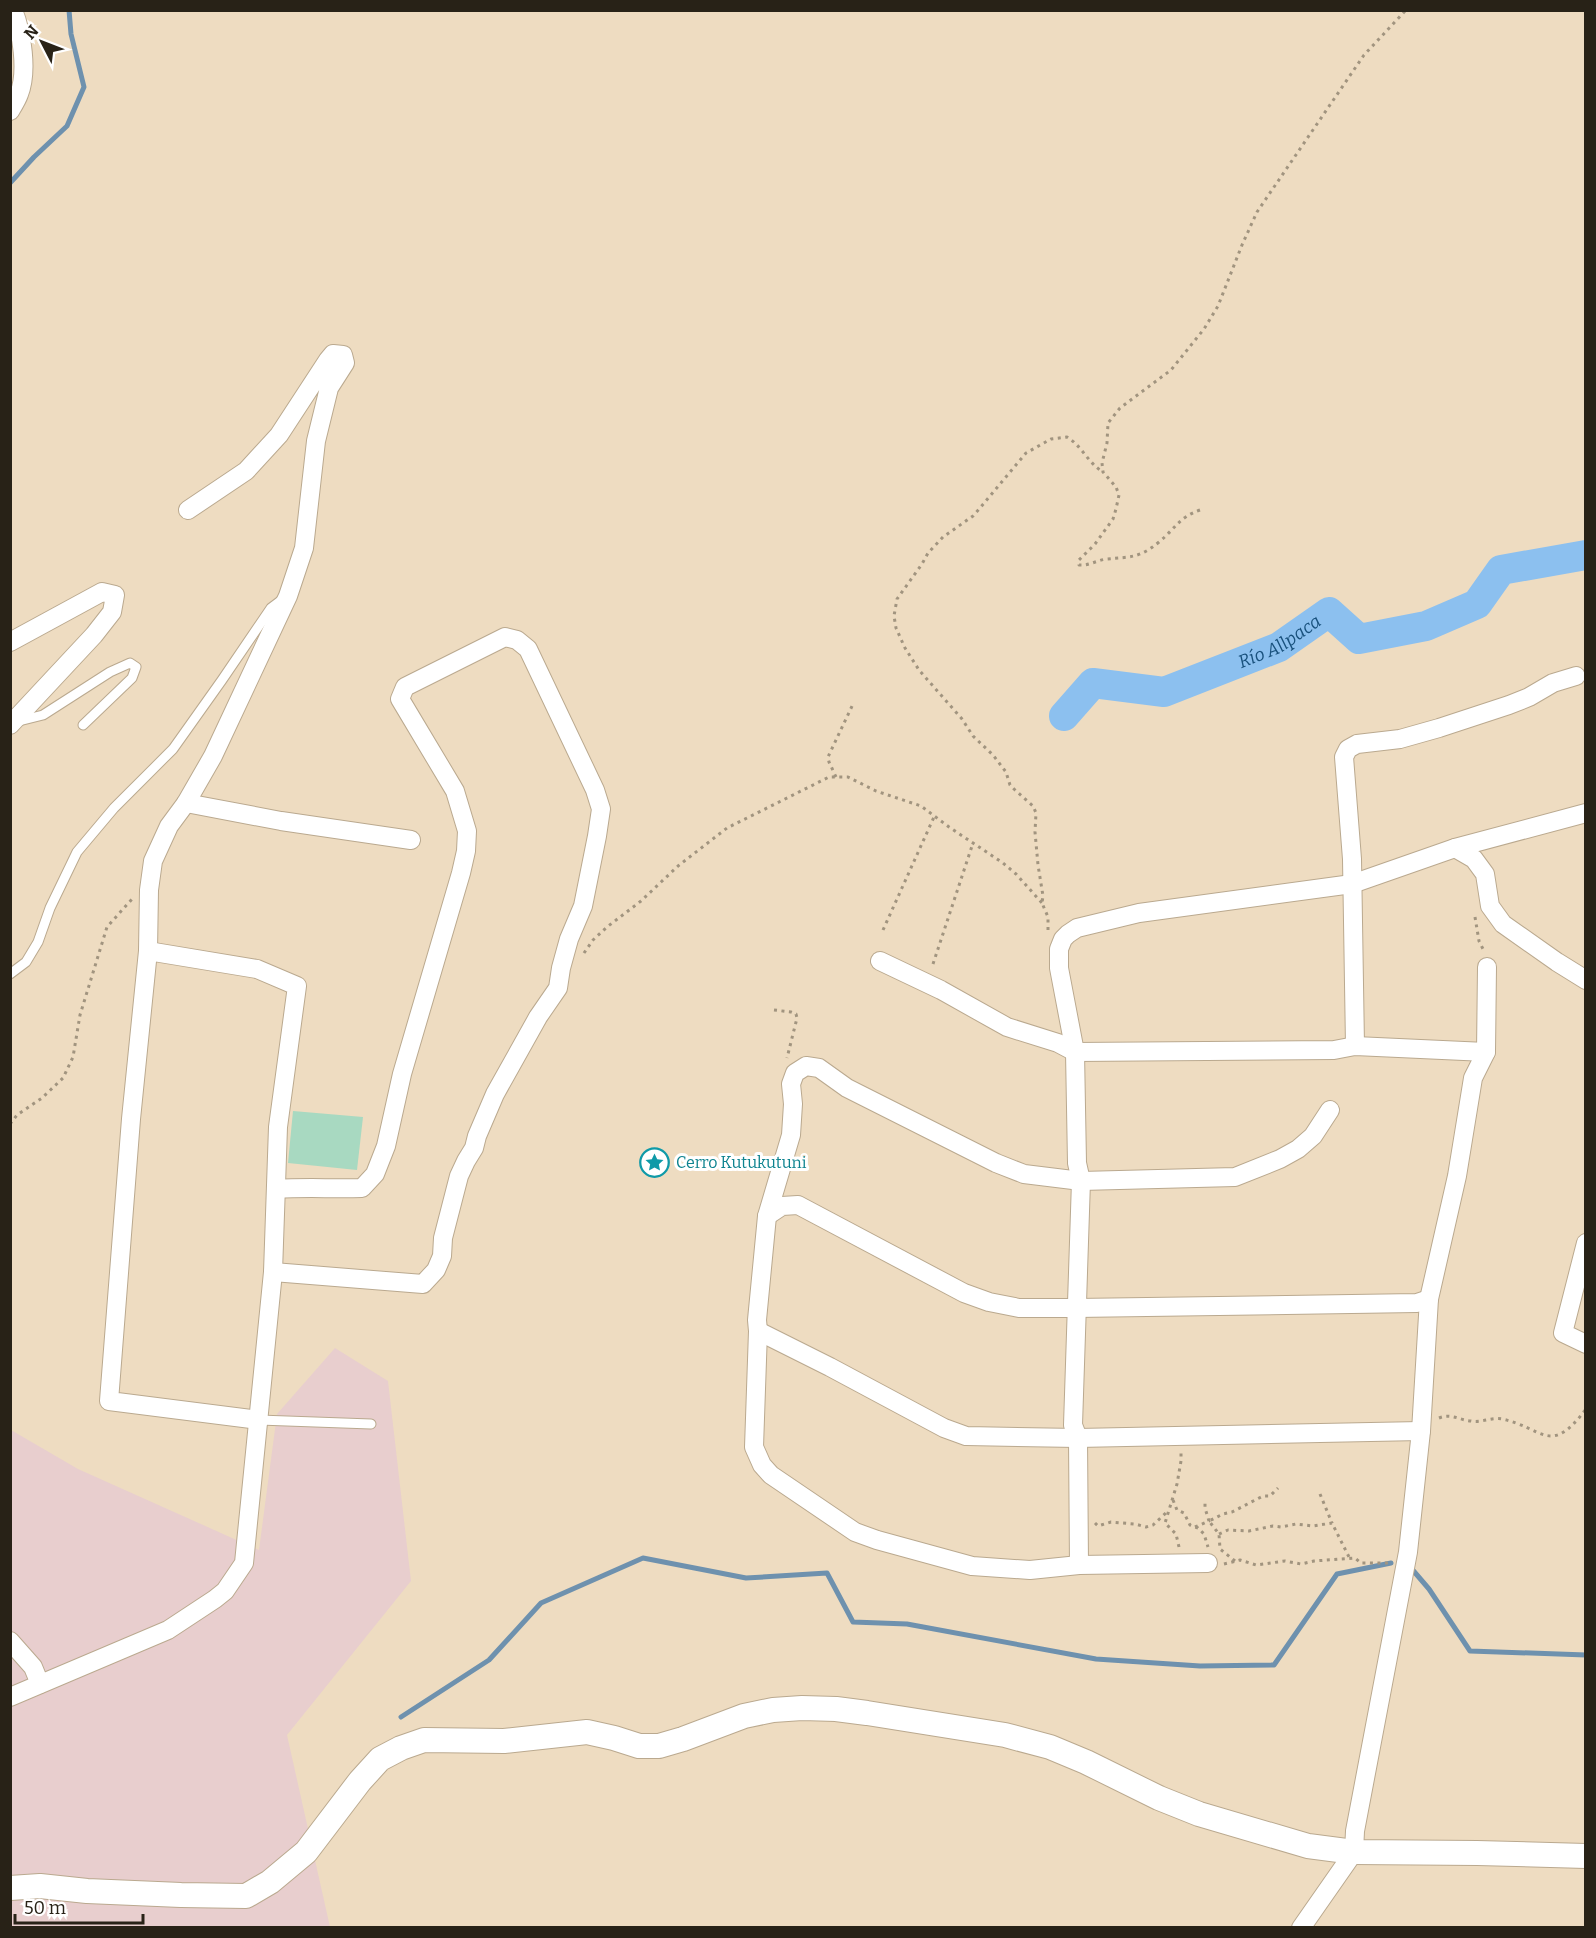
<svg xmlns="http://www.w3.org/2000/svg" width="1596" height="1938" viewBox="0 0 1596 1938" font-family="Bitter,serif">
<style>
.industrial{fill:#e8cece}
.green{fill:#a8d9c1}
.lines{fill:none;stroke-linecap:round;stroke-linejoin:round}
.stream{stroke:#6e91ae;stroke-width:5}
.river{stroke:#8cc0ef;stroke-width:30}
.service-casing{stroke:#baa98f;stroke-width:11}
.minor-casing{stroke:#baa98f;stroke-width:20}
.tertiary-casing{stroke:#baa98f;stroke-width:26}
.path{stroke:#a1947f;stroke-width:3;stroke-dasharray:3 4.5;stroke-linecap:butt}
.service{stroke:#fff;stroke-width:9}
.minor{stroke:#fff;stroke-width:18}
.tertiary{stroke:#fff;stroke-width:24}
.labels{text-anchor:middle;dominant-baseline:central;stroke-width:6;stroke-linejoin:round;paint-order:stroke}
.culture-label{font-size:16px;fill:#0d838f;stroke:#fff;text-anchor:start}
.water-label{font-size:18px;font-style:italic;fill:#19517d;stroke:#fff}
</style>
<rect width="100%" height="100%" fill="#eedcc1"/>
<path class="industrial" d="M335,1348L388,1381L411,1581L287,1735L330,1927L11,1928V1430L78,1469L259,1550L277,1414Z"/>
<path class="green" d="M293,1111L363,1117L357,1170L288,1163Z"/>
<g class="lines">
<g class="stream">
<path d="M10,183L34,157L67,126L84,87L71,34L69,10"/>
<path d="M1411,1568L1429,1589L1470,1651L1586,1655"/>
<path d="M401,1717L489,1660L541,1603L643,1558L746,1578L827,1573L853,1622L907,1624L1096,1659L1200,1666L1274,1665L1337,1574L1391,1563"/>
</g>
<path class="river" id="s1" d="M1064,716L1093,683L1164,692L1279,647L1329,612L1359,639L1426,626L1477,604L1501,570L1586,555"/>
<defs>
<g id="service">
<path d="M19,721L43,715L110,672L130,663L136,667L132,678L83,725"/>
<path d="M10,974L26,962L38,942L50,908L77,852L114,808L173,749L222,680L271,608L283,599"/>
<path d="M259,1420L371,1424"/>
</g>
<g id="minor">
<path d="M10,111C13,106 17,100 19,94C28,72 22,32 13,10"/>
<path d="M188,510L246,471L279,435L328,360L333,354L343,355L345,363L329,388L316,441L304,548L288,596L213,756L186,803L169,826L153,861L149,890L148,951L131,1119L109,1401L259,1420"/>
<path d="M10,642L102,592L115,595L112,612L94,635L10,725"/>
<path d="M186,803L281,821L411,840"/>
<path d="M1455,848L1474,859L1485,874L1490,906L1503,924L1557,962L1586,980"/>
<path d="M880,961L941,990L1007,1027L1058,1043L1075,1052L1334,1050L1355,1046L1486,1052"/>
<path d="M1355,1046L1352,859L1344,757L1348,749L1357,744L1400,739L1439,728L1509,705L1529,697L1553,683L1576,676"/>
<path d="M767,1216L782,1206L798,1205L964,1293L989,1302L1019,1308H1076L1417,1303L1429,1299"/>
<path d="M1586,1243L1563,1333L1586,1344"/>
<path d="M273,1272L423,1284L436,1270L442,1256L443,1238L459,1176L466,1161L474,1148L477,1136L495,1094L538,1017L558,988L561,968L569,939L583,906L597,836L601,809L595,790L528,649L517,640L505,637L405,687L400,699L455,791L467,831L466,851L461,873L402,1074L386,1146L375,1174L362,1188C333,1189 305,1187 277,1189"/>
<path d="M758,1331L830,1367L944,1428L966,1436L1078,1438L1421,1431"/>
<path d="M1208,1563L1079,1565L1030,1570L972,1566L877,1540L855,1532L771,1475L762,1465L754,1447L758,1331L757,1320L767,1216L791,1135L793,1104L791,1084L795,1073L806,1066L819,1068L847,1088L996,1163L1024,1174L1081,1181L1235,1177L1280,1159L1298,1149L1313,1136L1330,1110"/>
<path d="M1079,1565L1078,1438L1073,1425L1081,1181L1077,1163L1075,1052L1059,968V949L1063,939L1068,934L1077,928L1139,913L1352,884L1455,848L1586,813"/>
<path d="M10,1641L33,1667L40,1684"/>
<path d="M10,1697L168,1630L215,1599L225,1591L244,1563L273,1272L278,1127L297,986L257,969L148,951"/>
<path d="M1301,1928L1354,1852L1355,1831L1408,1552L1421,1431L1429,1299L1457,1176L1473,1078L1486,1052L1487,967"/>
</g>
<path id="tertiary" d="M10,1888L40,1886L87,1891L181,1895L246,1896L270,1882L306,1852L360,1781L380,1759L401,1748L424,1740L504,1741L587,1732L614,1738L639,1746H659L683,1739L744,1716L773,1710L802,1708L836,1709L867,1713L1005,1735L1050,1747L1086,1762L1159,1798L1199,1814L1308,1846L1354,1852L1477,1853L1586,1856"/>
</defs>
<use href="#service" class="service-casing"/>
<use href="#minor" class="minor-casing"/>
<use href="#tertiary" class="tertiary-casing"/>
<g class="path">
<path d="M1200,510C1179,517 1175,529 1159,542C1140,558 1130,557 1107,559C1097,560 1089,566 1079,565V560L1095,544L1113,519L1116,509L1119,495L1116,487L1103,472L1102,463L1107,443L1108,423L1120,408L1171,370L1204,329L1218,306L1242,245L1257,212L1364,55L1406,10"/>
<path d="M836,777L829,762L828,757L853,704"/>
<path d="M1475,917L1479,941L1484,951"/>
<path d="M883,930L934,817"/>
<path d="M1048,930V917L1042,903L1043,896L1038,865L1035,832L1036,813L1033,806L1014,789L1010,785L1006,772L993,755L973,736L962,719L919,670L905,648L896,628L894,616L897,599L922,564L928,553L943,537L973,516L980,508L1026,453L1051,439L1067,437C1082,446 1088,463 1103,472"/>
<path d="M584,953L593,940L607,927L641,901L678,866L727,828L829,777H848L876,791L921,806L949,827L1003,863L1016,874L1042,903"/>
<path d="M933,964L973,843"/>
<path d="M774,1010L791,1012L796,1014L797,1018L787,1058"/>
<path d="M10,1124L17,1115L42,1098L63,1078L73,1057L80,1015L107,927L132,899"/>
<path d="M1439,1418C1451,1413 1459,1420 1471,1421C1481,1423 1492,1417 1502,1419C1544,1428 1550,1457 1586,1409"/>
<path d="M1320,1494L1332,1523"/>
<path d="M1173,1500L1177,1510L1184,1513L1190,1525L1198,1528L1204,1534L1208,1547"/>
<path d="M1095,1523L1098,1526L1111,1522L1135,1524L1146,1527L1153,1525L1167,1512"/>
<path d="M1195,1527L1209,1521L1205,1508V1500"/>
<path d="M1219,1534L1228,1530L1249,1531L1273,1526L1281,1527L1296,1524L1313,1526L1332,1523L1350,1559"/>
<path d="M1179,1547L1176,1534L1165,1523L1177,1484L1181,1461V1451"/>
<path d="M1235,1561L1220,1549L1219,1534L1209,1521L1223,1514L1232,1512L1263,1496H1270L1278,1488"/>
<path d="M1224,1564L1240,1560L1256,1565L1285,1561L1301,1564L1314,1561L1355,1558L1361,1563H1389"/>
</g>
<use href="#service" class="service"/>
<use href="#minor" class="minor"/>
<use href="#tertiary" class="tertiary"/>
</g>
<defs>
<symbol id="sight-ring" viewBox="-11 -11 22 22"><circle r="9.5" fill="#fff" stroke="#0f9aa8" stroke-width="1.5"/><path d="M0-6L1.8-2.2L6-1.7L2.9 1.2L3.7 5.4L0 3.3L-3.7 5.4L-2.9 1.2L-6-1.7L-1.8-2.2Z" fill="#0f9aa8"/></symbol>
</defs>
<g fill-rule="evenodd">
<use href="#sight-ring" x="638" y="1146" width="33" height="33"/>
</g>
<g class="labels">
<g class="culture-label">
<text x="676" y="1162">Cerro Kutukutuni</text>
</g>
<g class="water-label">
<text stroke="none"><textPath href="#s1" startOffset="242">Río Allpaca</textPath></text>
</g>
</g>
<rect width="1596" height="1938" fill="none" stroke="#282217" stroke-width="24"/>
<g transform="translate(42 42) rotate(312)" stroke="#ffffff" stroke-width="4.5" paint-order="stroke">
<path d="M0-4.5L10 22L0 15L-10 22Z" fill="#282217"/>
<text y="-9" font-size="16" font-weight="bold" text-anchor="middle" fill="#282217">N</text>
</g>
<path d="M15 1914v9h128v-9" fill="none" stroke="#282217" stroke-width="3"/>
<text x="24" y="1914" font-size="18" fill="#282217" stroke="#ffffff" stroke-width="4.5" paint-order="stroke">50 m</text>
</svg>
